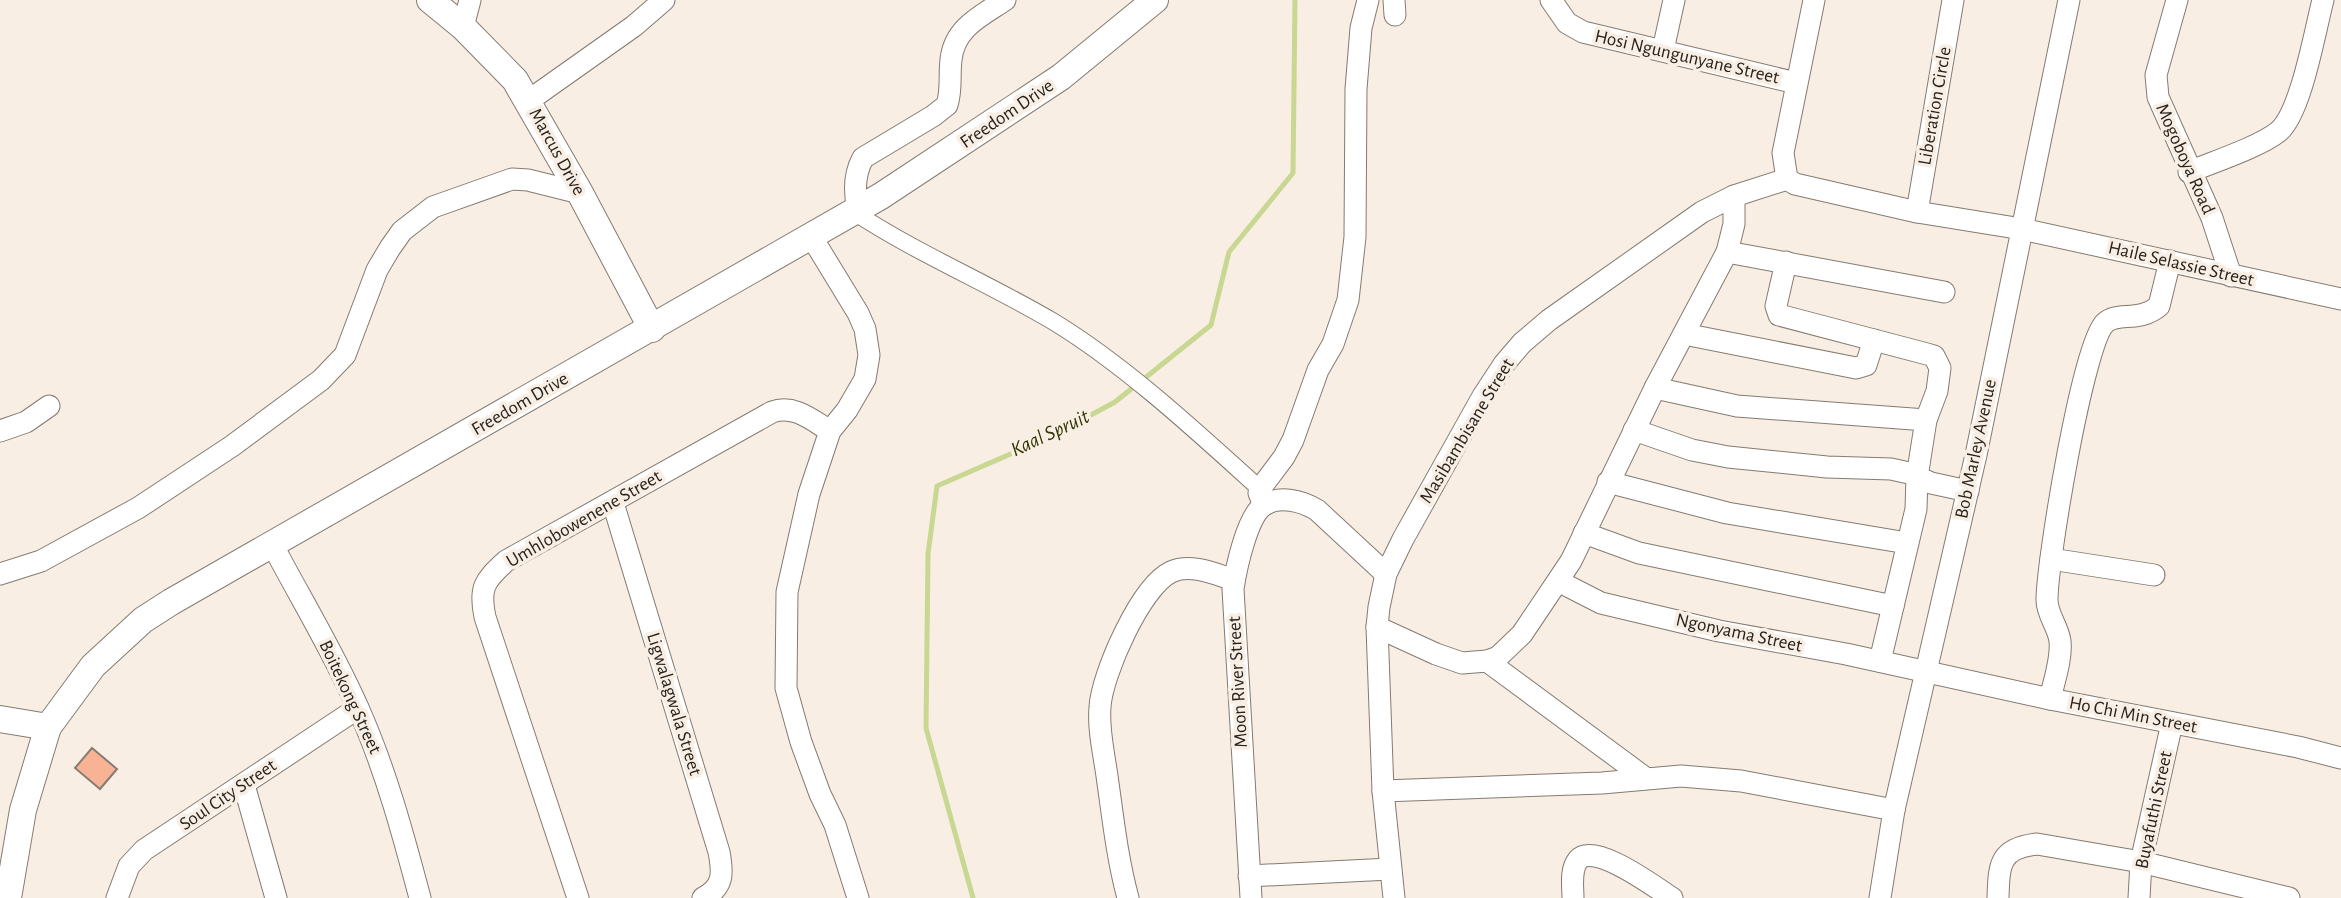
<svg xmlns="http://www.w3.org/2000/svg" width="2341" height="898" viewBox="0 0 2341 898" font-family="'Alegreya Sans',sans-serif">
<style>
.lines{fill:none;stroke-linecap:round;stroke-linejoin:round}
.stream{stroke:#c8d792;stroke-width:5}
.building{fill:#f8b394;stroke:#897b76;stroke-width:2}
.pedestrian-casing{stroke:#847b71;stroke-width:18}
.minor-casing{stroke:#847b71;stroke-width:23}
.tertiary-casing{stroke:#847b71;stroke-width:28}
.pedestrian{stroke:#fff;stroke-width:16}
.minor{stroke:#fff;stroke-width:21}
.tertiary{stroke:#fff;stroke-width:26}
.labels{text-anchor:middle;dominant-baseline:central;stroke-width:7;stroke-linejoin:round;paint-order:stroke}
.street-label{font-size:19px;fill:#26231f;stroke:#f8eee3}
.water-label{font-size:21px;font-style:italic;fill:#303702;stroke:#f8eee3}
</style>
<rect width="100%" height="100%" fill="#f8eee3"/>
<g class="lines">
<path class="stream" d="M973,898L926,728L928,554L937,486L1052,436L1115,402L1211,325L1229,252L1293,173L1295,0"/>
</g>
<path class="building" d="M92,748L117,769L100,789L75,768Z"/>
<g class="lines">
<defs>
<path id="pedestrian" d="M854,212C918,254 988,283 1054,322C1126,366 1197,432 1260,489"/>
<g id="minor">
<path d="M1394,0L1395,15"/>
<path d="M1551,0L1567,23L1583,32L1796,83"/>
<path d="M2177,0L2156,75L2158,97L2212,218L2231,276"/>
<path d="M463,27L470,0"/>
<path d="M1663,50L1674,0"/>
<path d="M528,101L634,26L664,0"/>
<path d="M2189,172C2213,162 2259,147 2278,132C2301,114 2315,30 2323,0"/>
<path d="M1787,179L1783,153L1814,0"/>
<path d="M858,210C854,192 854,174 863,158L933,116L947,105C952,90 949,75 951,60C954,28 981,16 1005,0"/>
<path d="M1917,212L1953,0"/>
<path d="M811,236L858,313L865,329L869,355L865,379L847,410L830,431L809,494L787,592L786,688L801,742L820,794L835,825L858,898"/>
<path d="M1727,252L1944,292"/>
<path d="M1786,262L1776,306L1779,315L1927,354L1934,356L1940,368L1937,391L1926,420L1917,477L1916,509L1880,661"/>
<path d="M1684,334L1856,368L1866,365L1874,340"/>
<path d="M1655,388L1737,406L1926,420"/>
<path d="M1634,430L1692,450L1728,457L1827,467L1891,469L1909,473L1931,483L1968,491"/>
<path d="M0,431L26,422L49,406"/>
<path d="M1608,482L1727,513L1907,543"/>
<path d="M613,503L719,852C723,873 724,887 703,898"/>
<path d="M1264,505L1259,493L1260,489L1284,457L1293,440L1318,370L1333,344L1348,300L1355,237L1356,89L1361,28L1368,0"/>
<path d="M1584,533L1639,553L1893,606"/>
<path d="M272,544C301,599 334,653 359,710C386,771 403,834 420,898"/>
<path d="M2051,559L2154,575"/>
<path d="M0,574L41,561L138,508L232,446L321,380L345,355L377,270L390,248L402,231L433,207L512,179L528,180L580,193"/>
<path d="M1558,581L1601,603L1719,631L1846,654L2050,699L2298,747L2341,758"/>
<path d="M1377,627L1436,654L1462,663L1487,661L1498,657L1522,634L1571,561L1655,388L1727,252L1734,224V196"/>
<path d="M1487,661L1644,777"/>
<path d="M2050,699C2054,681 2062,659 2060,641C2058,626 2047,615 2047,600C2047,562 2083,343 2105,323C2117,311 2139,323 2159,306L2170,261"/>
<path d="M244,785L276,898"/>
<path d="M1383,791L1602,783L1681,776L1741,781L1894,810"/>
<path d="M1249,876L1390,869"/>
<path d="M117,898L129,866L144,850L358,708"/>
<path d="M578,898L485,617C479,588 484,581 506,561L772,412C794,404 812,420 830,431"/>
<path d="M1128,898C1117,857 1113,818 1107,776C1104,754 1098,730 1100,707C1102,674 1141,586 1171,572C1191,563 1215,574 1234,580"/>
<path d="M1251,898L1233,589C1236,569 1247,516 1264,505C1280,495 1302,501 1317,510L1386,574"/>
<path d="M1394,898L1383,791L1377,627L1379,607L1386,574L1403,539L1483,396L1504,364L1522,343L1549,320L1702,212L1734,196L1787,179L1795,184L1917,212L2022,229L2341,299"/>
<path d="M1573,898C1573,886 1570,870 1578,860C1594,841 1656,888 1672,898"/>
<path d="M1880,898L1894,810L1976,455L2069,0"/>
<path d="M1998,898C1999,865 1999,848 2037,844L2141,862L2289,898"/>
<path d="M2139,898L2141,862L2172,723"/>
</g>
<g id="tertiary">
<path d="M430,0L463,27L515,80L580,193L652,329"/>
<path d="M0,719L48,727"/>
<path d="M8,898L23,810L48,727L93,666L143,620L171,602L881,196L1061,77L1155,0"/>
</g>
</defs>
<use href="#pedestrian" class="pedestrian-casing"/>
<use href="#minor" class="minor-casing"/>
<use href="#tertiary" class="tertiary-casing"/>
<use href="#pedestrian" class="pedestrian"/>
<use href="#minor" class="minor"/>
<use href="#tertiary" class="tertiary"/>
</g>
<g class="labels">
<g class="street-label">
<text transform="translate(1687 57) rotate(13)">Hosi Ngungunyane Street</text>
<text transform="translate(1935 106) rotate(-80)">Liberation Circle</text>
<text transform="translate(1007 114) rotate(-34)">Freedom Drive</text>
<text transform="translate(557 152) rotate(61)">Marcus Drive</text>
<text transform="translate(2185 159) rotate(66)">Mogoboya Road</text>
<text transform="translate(2181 264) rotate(13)">Haile Selassie Street</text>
<text transform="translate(520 404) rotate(-30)">Freedom Drive</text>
<text transform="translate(1467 431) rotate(-59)">Masibambisane Street</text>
<text transform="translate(1976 449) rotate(-78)">Bob Marley Avenue</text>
<text transform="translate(584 519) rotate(-30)">Umhlobowenene Street</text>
<text transform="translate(1739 633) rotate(12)">Ngonyama Street</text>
<text transform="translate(1238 682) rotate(-93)">Moon River Street</text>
<text transform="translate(350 697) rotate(65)">Boitekong Street</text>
<text transform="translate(674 704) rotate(73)">Ligwalagwala Street</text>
<text transform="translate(2133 715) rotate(11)">Ho Chi Min Street</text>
<text transform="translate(228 795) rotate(-34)">Soul City Street</text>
<text transform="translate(2154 810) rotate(-78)">Buyafuthi Street</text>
</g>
<g class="water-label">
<text transform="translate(1050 433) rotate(-25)">Kaal Spruit</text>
</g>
</g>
</svg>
